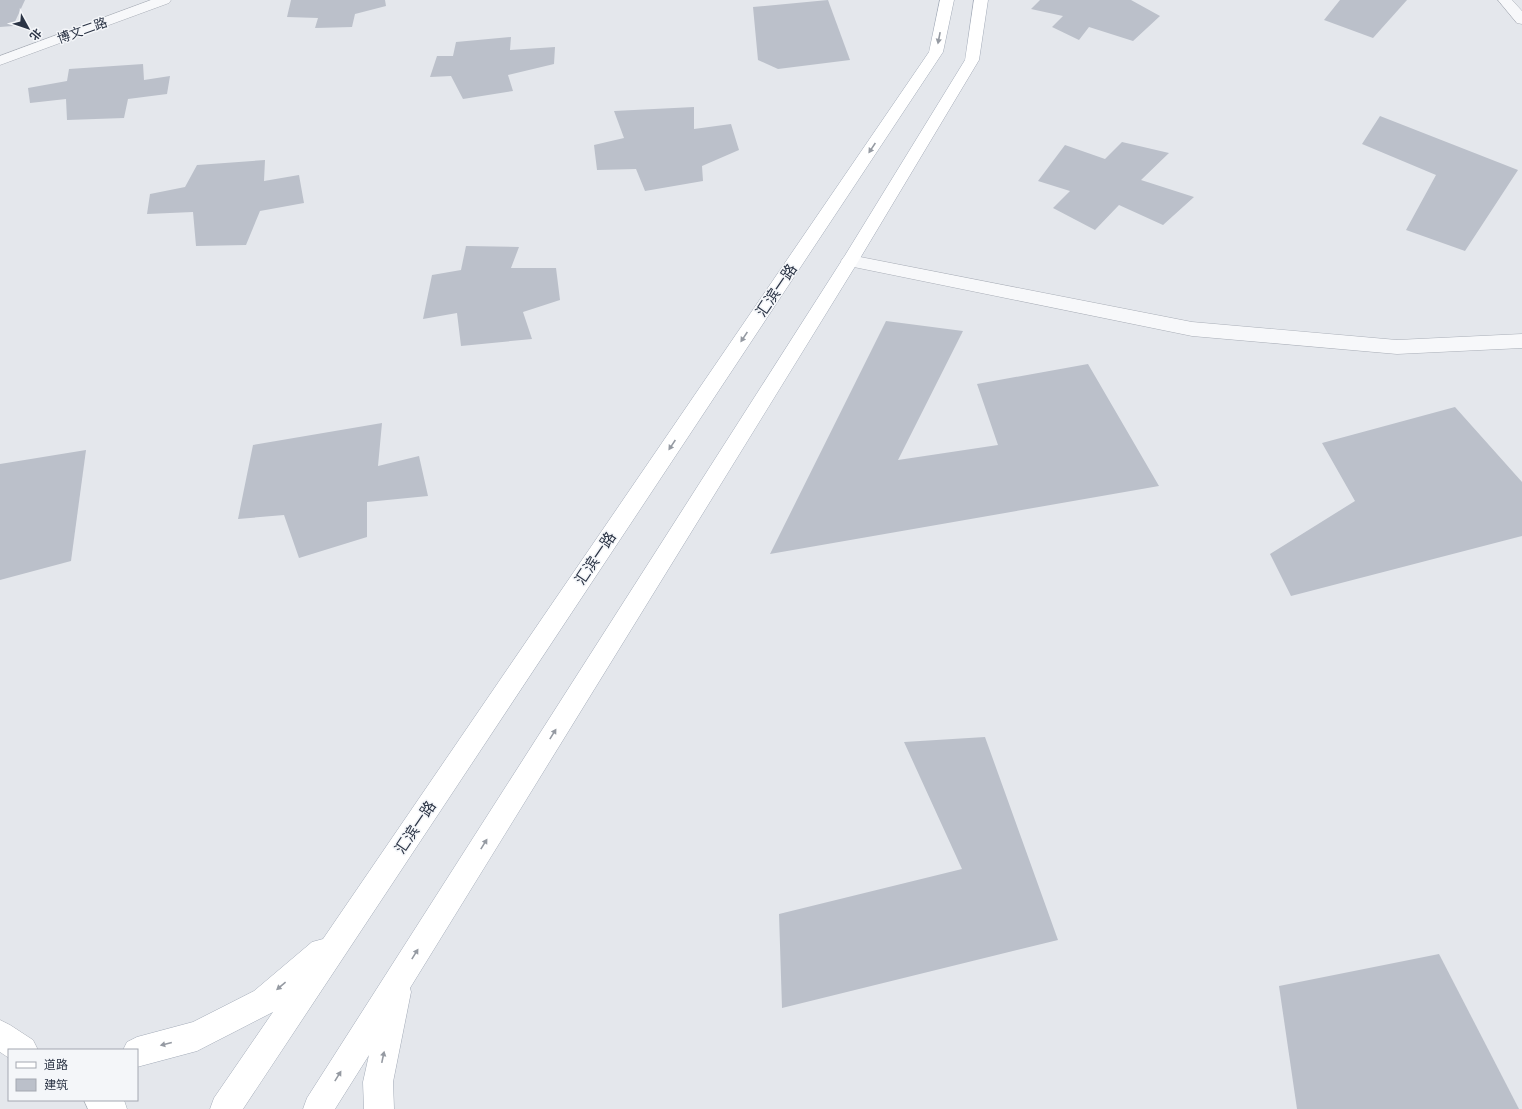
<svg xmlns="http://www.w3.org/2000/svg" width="1522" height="1109" viewBox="0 0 1522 1109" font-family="Mulish,'Noto Sans SC',sans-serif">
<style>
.building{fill:#bbc0ca}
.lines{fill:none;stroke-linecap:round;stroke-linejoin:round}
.tertiary-casing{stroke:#a9aeb7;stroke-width:1}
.secondary-casing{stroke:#a9aeb7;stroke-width:1}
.primary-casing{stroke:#a3abb8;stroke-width:1}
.tertiary{fill:#f7f8fa;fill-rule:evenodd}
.secondary{fill:#fff;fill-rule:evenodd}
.primary{fill:#fff;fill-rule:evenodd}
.oneway{fill:#959aa2}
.labels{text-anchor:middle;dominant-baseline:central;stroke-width:3;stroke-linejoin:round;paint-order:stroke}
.far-street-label{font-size:13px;fill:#2b3445;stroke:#f4f6f9}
.street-label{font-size:15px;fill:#2b3445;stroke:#f4f6f9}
</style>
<rect width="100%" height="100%" fill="#e4e7ec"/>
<g class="building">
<path d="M0,0H25L13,26L0,27Z"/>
<path d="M291,0H385L386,6L355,14L352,27L315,28L318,18L287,17Z"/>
<path d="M828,0L850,60L778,69L758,60L753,7Z"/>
<path d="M1040,0H1131L1160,16L1133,41L1089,27L1079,40L1052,27L1063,16L1031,9Z"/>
<path d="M1340,0H1407L1373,38L1324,20Z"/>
<path d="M511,37L510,50L555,47L554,64L508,75L513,91L463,99L451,76L430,77L437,56H453L456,42Z"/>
<path d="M143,64L144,80L170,76L167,94L128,99L124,118L67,120L66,99L30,103L28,88L67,81L69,69Z"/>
<path d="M694,107V129L731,124L739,150L702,166L703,181L645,191L636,169L597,170L594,145L624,138L614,111Z"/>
<path d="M1380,116L1518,170L1465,251L1406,230L1436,175L1362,144Z"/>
<path d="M1122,142L1169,153L1141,180L1194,197L1163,225L1119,205L1095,230L1053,208L1070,191L1038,181L1065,145L1105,159Z"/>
<path d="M265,160L264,181L299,175L304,203L260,211L246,245L196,246L193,212L147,214L150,194L185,187L197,165Z"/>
<path d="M466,246L519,247L511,268H556L560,300L523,312L532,339L461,346L457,313L423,319L432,275L461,270Z"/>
<path d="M886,321L963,331L898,460L998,445L977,384L1088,364L1159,486L770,554Z"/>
<path d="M1455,407L1522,482V536L1291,596L1270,554L1355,501L1322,443Z"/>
<path d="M382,423L378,466L419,456L428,496L367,502V537L299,558L284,515L238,519L253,445Z"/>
<path d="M86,450L71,561L0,580V464Z"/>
<path d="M985,737L1058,940L782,1008L779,914L962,869L904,742Z"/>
<path d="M1439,954L1519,1109H1297L1279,986Z"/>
</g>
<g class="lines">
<defs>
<g id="tertiary">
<path d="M151,0H171L169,3L0,65V56Z"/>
<path d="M1498,0H1512L1522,11V24L1517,23Z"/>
<path d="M850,255L1192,322L1397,340L1522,334V348L1397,354L1192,336L844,265L841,261L844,257Z"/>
</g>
<g id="secondary">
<path d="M0,1020L10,1025L33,1040L38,1050H9V1058L0,1052Z"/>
<path d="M84,1100H124L127,1109H88Z"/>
</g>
<g id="primary">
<path d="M940,0H954L943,52L243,1109H210L214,1098L273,1012L197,1051L137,1067V1050H123L127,1042L137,1037L193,1022L254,991L312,942L323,939L929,52Z"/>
<path d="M974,0H988L979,60L856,265L410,988L411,992L393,1082L394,1109H364L363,1082L369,1055L335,1109H303L307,1098L844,257L965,60Z"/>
</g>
</defs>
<use href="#tertiary" class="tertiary-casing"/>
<use href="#secondary" class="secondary-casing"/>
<use href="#primary" class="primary-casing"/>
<use href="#tertiary" class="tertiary"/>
<use href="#secondary" class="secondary"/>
<use href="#primary" class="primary"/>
</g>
<defs><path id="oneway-solid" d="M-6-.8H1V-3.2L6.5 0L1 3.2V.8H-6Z"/></defs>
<g class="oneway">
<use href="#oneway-solid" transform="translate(939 38) rotate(101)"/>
<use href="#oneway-solid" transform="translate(872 148) rotate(124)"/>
<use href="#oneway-solid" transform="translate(744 337) rotate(124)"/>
<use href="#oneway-solid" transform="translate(672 445) rotate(124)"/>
<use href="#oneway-solid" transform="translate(553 734) rotate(-58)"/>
<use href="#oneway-solid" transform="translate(484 844) rotate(-58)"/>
<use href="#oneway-solid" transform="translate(415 954) rotate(-58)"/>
<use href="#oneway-solid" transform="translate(281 986) rotate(140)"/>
<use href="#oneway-solid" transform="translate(166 1044) rotate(166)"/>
<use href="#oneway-solid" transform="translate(383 1057) rotate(-78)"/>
<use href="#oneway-solid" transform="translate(338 1076) rotate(-58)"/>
</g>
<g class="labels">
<g class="far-street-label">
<text transform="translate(82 30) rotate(-20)">博文二路</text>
</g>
<g class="street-label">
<text transform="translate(776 290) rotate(-56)">汇滨一路</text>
<text transform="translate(595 558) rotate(-56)">汇滨一路</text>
<text transform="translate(415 827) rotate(-56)">汇滨一路</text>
</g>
</g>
<rect x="8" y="1049" width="130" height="52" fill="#f4f6f9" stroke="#a4a8b1"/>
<rect x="16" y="1062" width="20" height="6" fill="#ffffff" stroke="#a4a8b1"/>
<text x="44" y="1069" font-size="12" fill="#2b3445">道路</text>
<rect x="16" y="1079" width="20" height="12" fill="#bbc0ca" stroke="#a4a8b1"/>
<text x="44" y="1089" font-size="12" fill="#2b3445">建筑</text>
<g transform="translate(28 28) rotate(130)" stroke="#f4f6f9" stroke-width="3" paint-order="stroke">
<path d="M0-3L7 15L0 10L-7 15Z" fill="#2b3445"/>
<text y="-6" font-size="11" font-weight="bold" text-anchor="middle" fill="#2b3445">北</text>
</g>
</svg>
